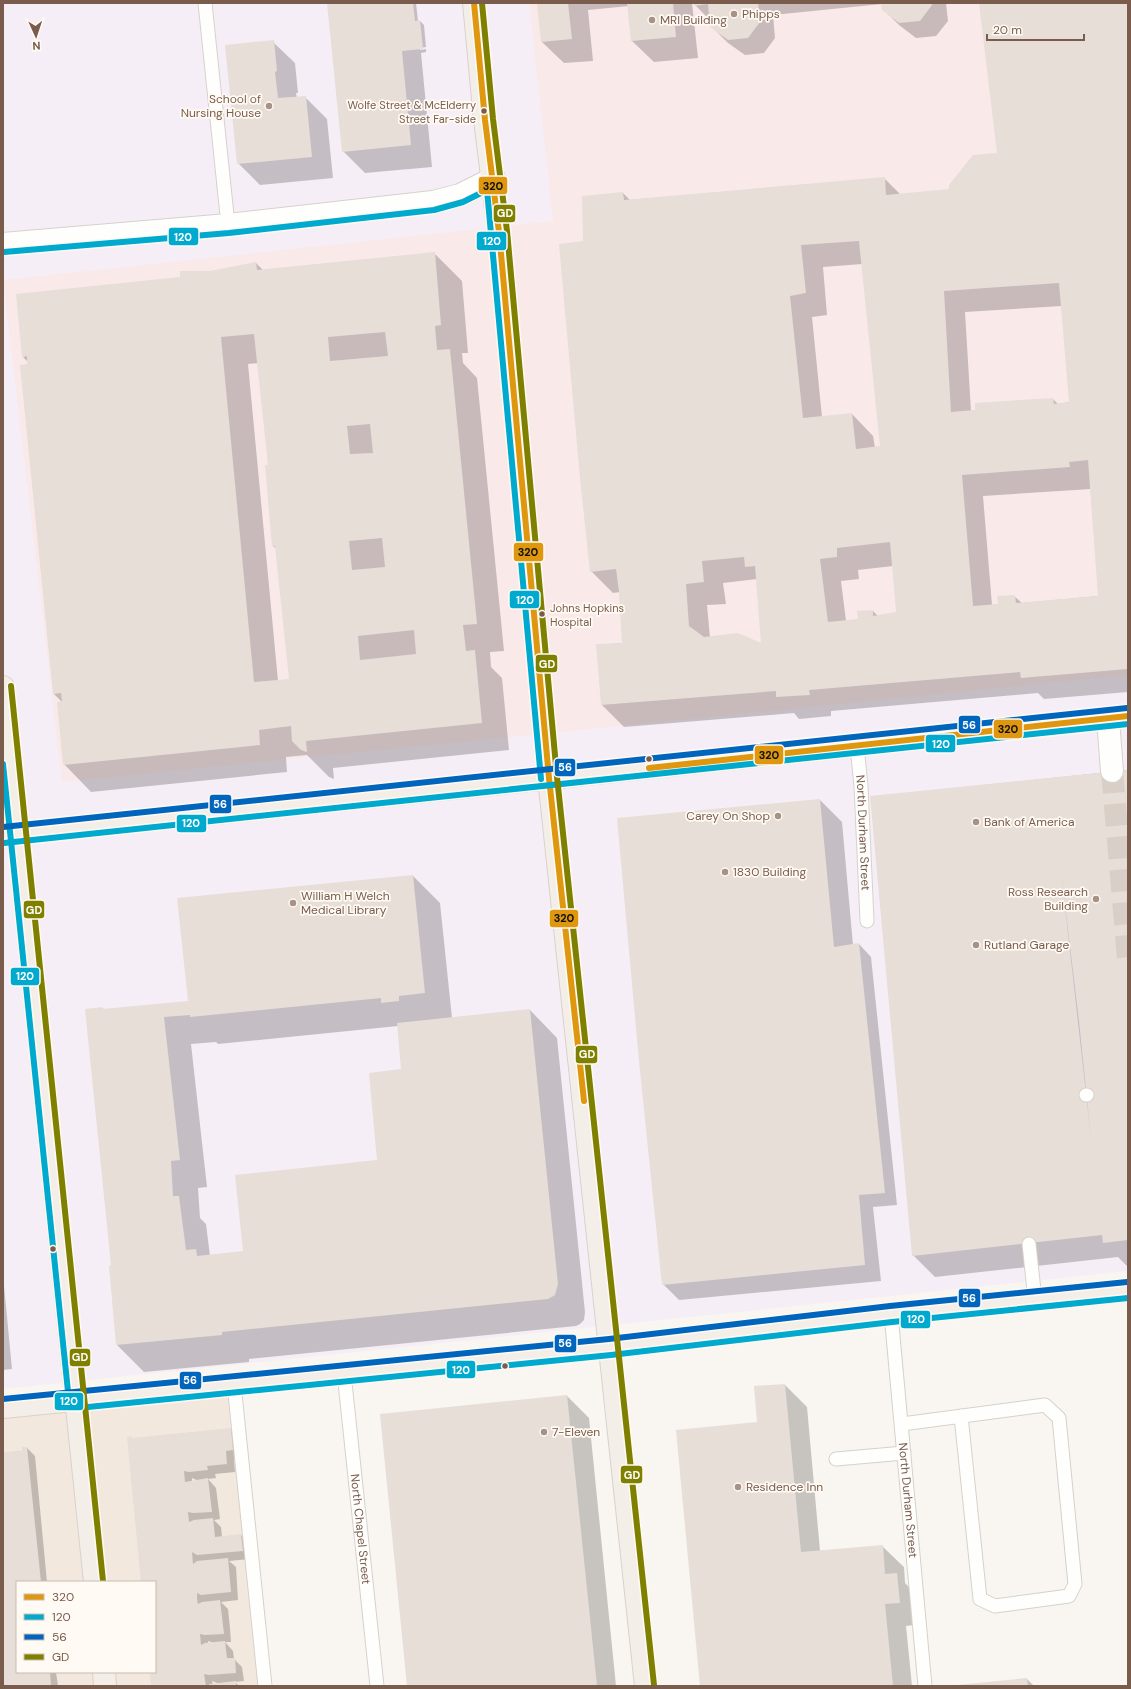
<svg xmlns="http://www.w3.org/2000/svg" width="1131" height="1689" viewBox="0 0 1131 1689" font-family="'DM Sans',sans-serif">
<style>
.residential{fill:#f2e8de;fill-rule:evenodd}
.education{fill:#f6eef6}
.medical{fill:#fae9e9}
.shadow{fill:#0003;fill-rule:evenodd}
.building{fill:#e6ded7;fill-rule:evenodd}
.lines{fill:none;stroke-linecap:round;stroke-linejoin:round}
.street-tunnel{stroke:#d9cfc7;stroke-width:22;stroke-dasharray:22 11;stroke-linecap:butt}
.lane-casing{stroke:#d7d1cb;stroke-width:15}
.street-casing{stroke:#d7d1cb;stroke-width:24}
.primary-casing{stroke:#dad1cc;stroke-width:24}
.lane{stroke:#fefefd;stroke-width:13}
.street{stroke:#fefefd;stroke-width:22}
.primary{stroke:#f3eee8;stroke-width:22}
.bus-1-casing{stroke:#fffaf3;stroke-width:9}
.bus-2-casing{stroke:#fffaf3;stroke-width:9}
.bus-3-casing{stroke:#fffaf3;stroke-width:9}
.bus-4-casing{stroke:#fffaf3;stroke-width:9}
.bus-1{stroke:#de970f;stroke-width:6}
.bus-2{stroke:#00a9ce;stroke-width:6}
.bus-3{stroke:#0065bd;stroke-width:6}
.bus-4{stroke:#808000;stroke-width:6}
.poi-dot{fill:#a69286;stroke:#fffaf3;stroke-width:1.5}
.bus-dot{fill:#7a5c4d;stroke:#fffaf3;stroke-width:1.5}
.labels{text-anchor:middle;dominant-baseline:central;stroke-width:3.5;stroke-linejoin:round;paint-order:stroke}
.bus-label{font-size:11px;fill:#7a5c4d;stroke:#fffaf3;text-anchor:end}
.poi-label{font-size:12px;fill:#7a5c4d;stroke:#fffaf3;text-anchor:start}
.street-label{font-size:12px;fill:#7a5c4d;stroke:#fffaf3}
.line-badge{stroke:#fffaf3;stroke-width:1.5}
.badge-label{font-size:11px;text-anchor:middle;font-weight:bold;fill:#fff}
.pale-badge-label{font-size:11px;text-anchor:middle;font-weight:bold;fill:#111}
</style>
<rect width="100%" height="100%" fill="#f9f5f0"/>
<path class="residential" d="M226,1378L262,1686H3V1406ZM17,1582H155V1672H17Z"/>
<path class="education" d="M3,3H1128V1271L3,1389Z"/>
<path class="medical" d="M529,3H1128V675L62,782L3,280L553,221Z"/>
<g class="shadow">
<path d="M328,3H416L418,21H420L424,25L426,47L420,48V50L426,49V52L421,53L432,167L365,173L343,151Z"/>
<path d="M538,3H692L698,58L654,62L632,41L629,6L588,10L593,61L564,63L542,42Z"/>
<path d="M695,3H946L948,21L936,36L916,38L899,25L883,9L882,4L773,15L775,38L764,53L745,55L728,43L711,26V21L695,5Z"/>
<path d="M980,3H1128V692L1044,699L1038,693L831,711V716L799,719L794,713L624,727L602,705L597,645L623,643L620,592L613,593L591,571L584,242L623,193L630,200L884,178L901,195L950,190L998,154ZM862,264L881,447L875,448L873,436L852,414L822,417L812,317L827,315L823,267ZM1062,306L1070,402L1058,404L1053,399L971,411L965,312ZM1091,489L1099,596L1022,603L1014,596L999,604L992,605L983,496ZM893,566L897,613L878,616L873,611L859,620L846,621L841,581L859,579L858,570ZM757,579L762,645L710,638L707,605L726,604L723,583Z"/>
<path d="M273,42L295,63L298,93H296L297,98L305,97L327,119L333,178L260,185L238,163Z"/>
<path d="M434,253L462,281L468,353H462L463,363L477,378L504,651L490,652L491,667L502,678L509,750L333,768L334,779L329,777L307,755L286,757L287,772L91,792L64,764L62,702L54,694L21,366L28,365V362L23,357L181,278L256,263L263,270ZM259,363L270,466H266L273,546L277,549L290,680L278,681L248,364Z"/>
<path d="M1128,770V1267L1118,1257L935,1277L913,1255L871,797Z"/>
<path d="M820,800L842,822L853,945L859,944L871,957L897,1205L873,1207L881,1281L679,1300L663,1284L619,819Z"/>
<path d="M413,876L440,903L452,1018L530,1010L557,1038L585,1312L584,1320L580,1324L576,1326L249,1359V1362L144,1372L117,1345L112,1266L102,1008L104,1010L189,1002ZM398,1026L402,1070L378,1161L244,1252L210,1256L206,1224L200,1218L198,1188L207,1187L191,1044L216,1042L218,1044Z"/>
<path d="M3,1275L12,1369L3,1370Z"/>
<path d="M785,1385L807,1407L820,1551L882,1546L904,1567L905,1583L918,1596L921,1624L906,1626L912,1686H701L758,1423Z"/>
<path d="M567,1396L589,1418L616,1686H408Z"/>
<path d="M230,1429L239,1437L241,1458L234,1459L235,1472L215,1474L216,1478L208,1479L216,1488L220,1519L214,1520L221,1527L222,1537L241,1535L249,1543L250,1559L229,1561L236,1567L238,1600L221,1602L228,1609L230,1628L231,1642H225L233,1651L234,1659L242,1667L244,1681L235,1682L239,1686H152L151,1672H155V1582H142L133,1439ZM192,1478L199,1481L192,1482ZM208,1641L214,1643L208,1644ZM212,1681L220,1684L213,1685Z"/>
<path d="M27,1448L35,1456L47,1582H17V1672H56L58,1686H3V1453L23,1451Z"/>
<path d="M1027,1679L1034,1686H956Z"/>
</g>
<g class="building">
<path d="M327,3H413L415,21L420,20L423,49L402,51L411,145L342,152Z"/>
<path d="M537,3H568L572,39L541,42Z"/>
<path d="M627,3H673L676,37L631,41Z"/>
<path d="M694,3H758L760,22L748,38L728,40L710,27L708,4L694,6Z"/>
<path d="M881,3H932V5L920,21L899,23L882,10Z"/>
<path d="M979,3H1128V669L1021,678L1020,672L809,690L810,695L776,697V691L601,705L596,644L622,643L619,592L616,569L590,572L580,478L559,244L583,241L582,196L623,192L624,200L885,177L886,195L949,189V185L973,155L997,153ZM859,241L880,446L856,449L852,413L803,418L790,296L806,293L801,245ZM1059,283L1069,402L1054,404L1053,398L975,403V410L951,412L944,291ZM1088,460L1098,596L1016,603L1015,595L997,596L998,604L973,606L962,475L1070,467L1069,462ZM890,542L896,612L873,616V610L857,611L858,619L828,622L820,559L837,557V548ZM744,557L745,567L755,566L761,643L738,633L704,637L689,626L686,584L704,582L702,561Z"/>
<path d="M274,40L277,71L275,72L278,98L306,96L312,157L237,164L225,45Z"/>
<path d="M435,252L441,325L435,326L437,350L450,349L477,624L463,625L466,651L475,650L482,723L306,741L307,752L301,750L292,741L291,726L259,730L260,745L63,765L57,702L62,701L61,693L53,694L20,365L27,364V356L22,357L16,294L180,277V271H210L256,262L257,270ZM385,332L388,356L330,361L328,337ZM254,334L268,465H265L272,546H275L289,679L254,682L221,337ZM370,424L373,453L350,454L347,426ZM382,538L385,567L352,570L349,541ZM414,630L416,654L360,660L358,636Z"/>
<path d="M1128,770V1240L1103,1243L1102,1235L912,1256L870,796ZM1061,871L1079,1021L1091,1138Z"/>
<path d="M820,799L834,947L859,943L885,1193L859,1195L865,1265L662,1285L639,1061L617,818Z"/>
<path d="M413,875L425,993L399,996V1001L381,1003V998L190,1017V1015L164,1017L180,1160L171,1161L173,1196H179L186,1250L196,1249L197,1256L243,1251L235,1175L377,1160L369,1073L401,1069L397,1023L530,1009L558,1284L555,1295L548,1299L222,1332V1335L116,1345L109,1266L111,1265L85,1009L102,1007V1009L188,1001L177,898Z"/>
<path d="M785,1384L801,1552L883,1545L885,1574L897,1573L900,1603L885,1604L893,1686H700L676,1430L757,1422L754,1386Z"/>
<path d="M567,1395L597,1686H407L380,1414Z"/>
<path d="M231,1428L233,1450L226,1451L227,1464L207,1466L208,1470L189,1472L184,1471L185,1482L208,1478L212,1512L193,1513L188,1512L189,1522L194,1520L213,1518L215,1537L241,1534L243,1551L197,1555L192,1552L193,1564L197,1561L228,1558L231,1592L201,1595L197,1593V1599L198,1604L202,1602L220,1600L224,1634L205,1635L200,1634L201,1645L205,1643L225,1641L227,1658H235L236,1673L209,1675L204,1674L206,1686H151L150,1672H155V1582H141L127,1437L132,1436V1438Z"/>
<path d="M22,1447H27L41,1582H17V1672H50L51,1686H3V1452L22,1451Z"/>
<path d="M1027,1678L1028,1686H957V1685Z"/>
<path d="M236,1681V1686H206L210,1684Z"/>
</g>
<g class="lines">
<path class="street-tunnel" d="M1112,771L1128,958"/>
<defs>
<g id="lane">
<path d="M205,3L228,225"/>
<path id="s1" d="M857,746L861,786L867,921"/>
<path d="M1086,1095H1087"/>
<path d="M1029,1244L1035,1300"/>
<path id="s2" d="M891,1314L925,1686"/>
<path id="s3" d="M344,1373L377,1686"/>
<path d="M234,1384L265,1686"/>
<path d="M902,1424L1045,1405L1059,1418L1075,1584L1069,1596L995,1606L980,1599L961,1416"/>
<path d="M836,1459L904,1453"/>
</g>
<g id="street">
<path d="M3,244L228,225L433,202L460,195L494,178"/>
<path d="M1108,719L1112,771"/>
</g>
<g id="primary">
<path d="M474,3L485,120L499,232L549,778L646,1686"/>
<path d="M3,687L95,1582"/>
<path d="M3,835L549,778L1128,716"/>
<path d="M3,1407L610,1347L891,1314L1128,1290"/>
<path d="M104,1672L105,1686"/>
</g>
</defs>
<use href="#lane" class="lane-casing"/>
<use href="#street" class="street-casing"/>
<use href="#primary" class="primary-casing"/>
<use href="#lane" class="lane"/>
<use href="#street" class="street"/>
<use href="#primary" class="primary"/>
<defs>
<g id="bus-1">
<path d="M474,3L485,120L499,232L549,778L584,1101"/>
<path d="M649,768L1128,716"/>
</g>
<g id="bus-2">
<path d="M4,252L229,233L434,210L463,202L487,190L541,779"/>
<path d="M3,764L69,1401L73,1407L78,1408L611,1355L892,1322L1128,1298"/>
<path d="M4,843L1128,724"/>
</g>
<g id="bus-3">
<path d="M3,827L1127,708"/>
<path d="M3,1399L609,1339L890,1306L1127,1282"/>
</g>
<g id="bus-4">
<path d="M482,3L493,119L507,231L557,777L654,1685"/>
<path d="M11,686L103,1581"/>
</g>
</defs>
<use href="#bus-1" class="bus-1-casing"/>
<use href="#bus-2" class="bus-2-casing"/>
<use href="#bus-3" class="bus-3-casing"/>
<use href="#bus-4" class="bus-4-casing"/>
<use href="#bus-1" class="bus-1"/>
<use href="#bus-2" class="bus-2"/>
<use href="#bus-3" class="bus-3"/>
<use href="#bus-4" class="bus-4"/>
</g>
<g class="poi-dot">
<circle cx="734" cy="14" r="4"/>
<circle cx="652" cy="20" r="4"/>
<circle cx="269" cy="106" r="4"/>
<circle cx="778" cy="816" r="4"/>
<circle cx="976" cy="822" r="4"/>
<circle cx="725" cy="872" r="4"/>
<circle cx="1096" cy="899" r="4"/>
<circle cx="293" cy="903" r="4"/>
<circle cx="976" cy="945" r="4"/>
<circle cx="544" cy="1432" r="4"/>
<circle cx="738" cy="1487" r="4"/>
</g>
<g class="bus-dot">
<circle cx="484" cy="111" r="3.5"/>
<circle cx="542" cy="614" r="3.5"/>
<circle cx="649" cy="759" r="3.5"/>
<circle cx="53" cy="1249" r="3.5"/>
<circle cx="505" cy="1366" r="3.5"/>
</g>
<g class="labels">
<g class="bus-label">
<text x="476" y="105">Wolfe Street &amp; McElderry<tspan x="476" dy="14">Street Far-side</tspan></text>
<text x="550" y="608" text-anchor="start">Johns Hopkins<tspan x="550" dy="14">Hospital</tspan></text>
</g>
<g class="poi-label">
<text x="742" y="14">Phipps</text>
<text x="660" y="20">MRI Building</text>
<text x="261" y="99" text-anchor="end">School of<tspan x="261" dy="14">Nursing House</tspan></text>
<text x="770" y="816" text-anchor="end">Carey On Shop</text>
<text x="984" y="822">Bank of America</text>
<text x="733" y="872">1830 Building</text>
<text x="1088" y="892" text-anchor="end">Ross Research<tspan x="1088" dy="14">Building</tspan></text>
<text x="301" y="896">William H Welch<tspan x="301" dy="14">Medical Library</tspan></text>
<text x="984" y="945">Rutland Garage</text>
<text x="552" y="1432">7-Eleven</text>
<text x="746" y="1487">Residence Inn</text>
</g>
<g class="street-label">
<text stroke="none"><textPath href="#s1" startOffset="87">North Durham Street</textPath></text>
<text stroke="none"><textPath href="#s2" startOffset="187">North Durham Street</textPath></text>
<text stroke="none"><textPath href="#s3" startOffset="157">North Chapel Street</textPath></text>
</g>
</g>
<g class="line-badge">
<rect x="478" y="176" width="30" height="19" rx="4" fill="#de970f"/>
<rect x="493" y="204" width="23" height="19" rx="4" fill="#808000"/>
<rect x="168" y="227" width="31" height="19" rx="4" fill="#00a9ce"/>
<rect x="476" y="231" width="31" height="20" rx="4" fill="#00a9ce"/>
<rect x="513" y="542" width="31" height="20" rx="4" fill="#de970f"/>
<rect x="509" y="590" width="31" height="19" rx="4" fill="#00a9ce"/>
<rect x="535" y="654" width="23" height="19" rx="4" fill="#808000"/>
<rect x="958" y="715" width="23" height="19" rx="4" fill="#0065bd"/>
<rect x="993" y="719" width="30" height="20" rx="4" fill="#de970f"/>
<rect x="925" y="734" width="31" height="19" rx="4" fill="#00a9ce"/>
<rect x="754" y="745" width="30" height="20" rx="4" fill="#de970f"/>
<rect x="554" y="758" width="22" height="19" rx="4" fill="#0065bd"/>
<rect x="209" y="794" width="23" height="20" rx="4" fill="#0065bd"/>
<rect x="176" y="814" width="31" height="19" rx="4" fill="#00a9ce"/>
<rect x="23" y="900" width="22" height="19" rx="4" fill="#808000"/>
<rect x="549" y="909" width="30" height="19" rx="4" fill="#de970f"/>
<rect x="10" y="967" width="30" height="19" rx="4" fill="#00a9ce"/>
<rect x="575" y="1045" width="23" height="19" rx="4" fill="#808000"/>
<rect x="958" y="1288" width="23" height="20" rx="4" fill="#0065bd"/>
<rect x="900" y="1310" width="31" height="19" rx="4" fill="#00a9ce"/>
<rect x="554" y="1334" width="23" height="19" rx="4" fill="#0065bd"/>
<rect x="69" y="1348" width="22" height="19" rx="4" fill="#808000"/>
<rect x="446" y="1360" width="30" height="19" rx="4" fill="#00a9ce"/>
<rect x="179" y="1371" width="23" height="19" rx="4" fill="#0065bd"/>
<rect x="54" y="1392" width="30" height="19" rx="4" fill="#00a9ce"/>
<rect x="620" y="1465" width="23" height="19" rx="4" fill="#808000"/>
</g>
<g class="badge-label">
<text x="505" y="217">GD</text>
<text x="183" y="241">120</text>
<text x="492" y="245">120</text>
<text x="525" y="604">120</text>
<text x="547" y="668">GD</text>
<text x="969" y="729">56</text>
<text x="941" y="748">120</text>
<text x="565" y="771">56</text>
<text x="220" y="808">56</text>
<text x="191" y="827">120</text>
<text x="34" y="914">GD</text>
<text x="25" y="980">120</text>
<text x="587" y="1058">GD</text>
<text x="969" y="1302">56</text>
<text x="916" y="1323">120</text>
<text x="565" y="1347">56</text>
<text x="80" y="1361">GD</text>
<text x="461" y="1374">120</text>
<text x="190" y="1384">56</text>
<text x="69" y="1405">120</text>
<text x="632" y="1479">GD</text>
</g>
<g class="pale-badge-label">
<text x="493" y="190">320</text>
<text x="528" y="556">320</text>
<text x="1008" y="733">320</text>
<text x="769" y="759">320</text>
<text x="564" y="922">320</text>
</g>
<rect width="1131" height="1689" fill="none" stroke="#7a5c4d" stroke-width="8"/>
<rect x="16" y="1581" width="140" height="92" fill="#fffaf3" stroke="#cabbb1"/>
<rect x="24" y="1594" width="20" height="6" fill="#de970f" stroke="#cabbb1"/>
<text x="52" y="1601" font-size="12" fill="#7a5c4d">320</text>
<rect x="24" y="1614" width="20" height="6" fill="#00a9ce" stroke="#cabbb1"/>
<text x="52" y="1621" font-size="12" fill="#7a5c4d">120</text>
<rect x="24" y="1634" width="20" height="6" fill="#0065bd" stroke="#cabbb1"/>
<text x="52" y="1641" font-size="12" fill="#7a5c4d">56</text>
<rect x="24" y="1654" width="20" height="6" fill="#808000" stroke="#cabbb1"/>
<text x="52" y="1661" font-size="12" fill="#7a5c4d">GD</text>
<g transform="translate(36 36) rotate(177)" stroke="#fffaf3" stroke-width="3" paint-order="stroke">
<path d="M0-3L7 15L0 10L-7 15Z" fill="#7a5c4d"/>
<text y="-6" font-size="11" font-weight="bold" text-anchor="middle" fill="#7a5c4d">N</text>
</g>
<path d="M987 34v6h97v-6" fill="none" stroke="#7a5c4d" stroke-width="2"/>
<text x="993" y="34" font-size="12" fill="#7a5c4d" stroke="#fffaf3" stroke-width="3" paint-order="stroke">20 m</text>
</svg>
